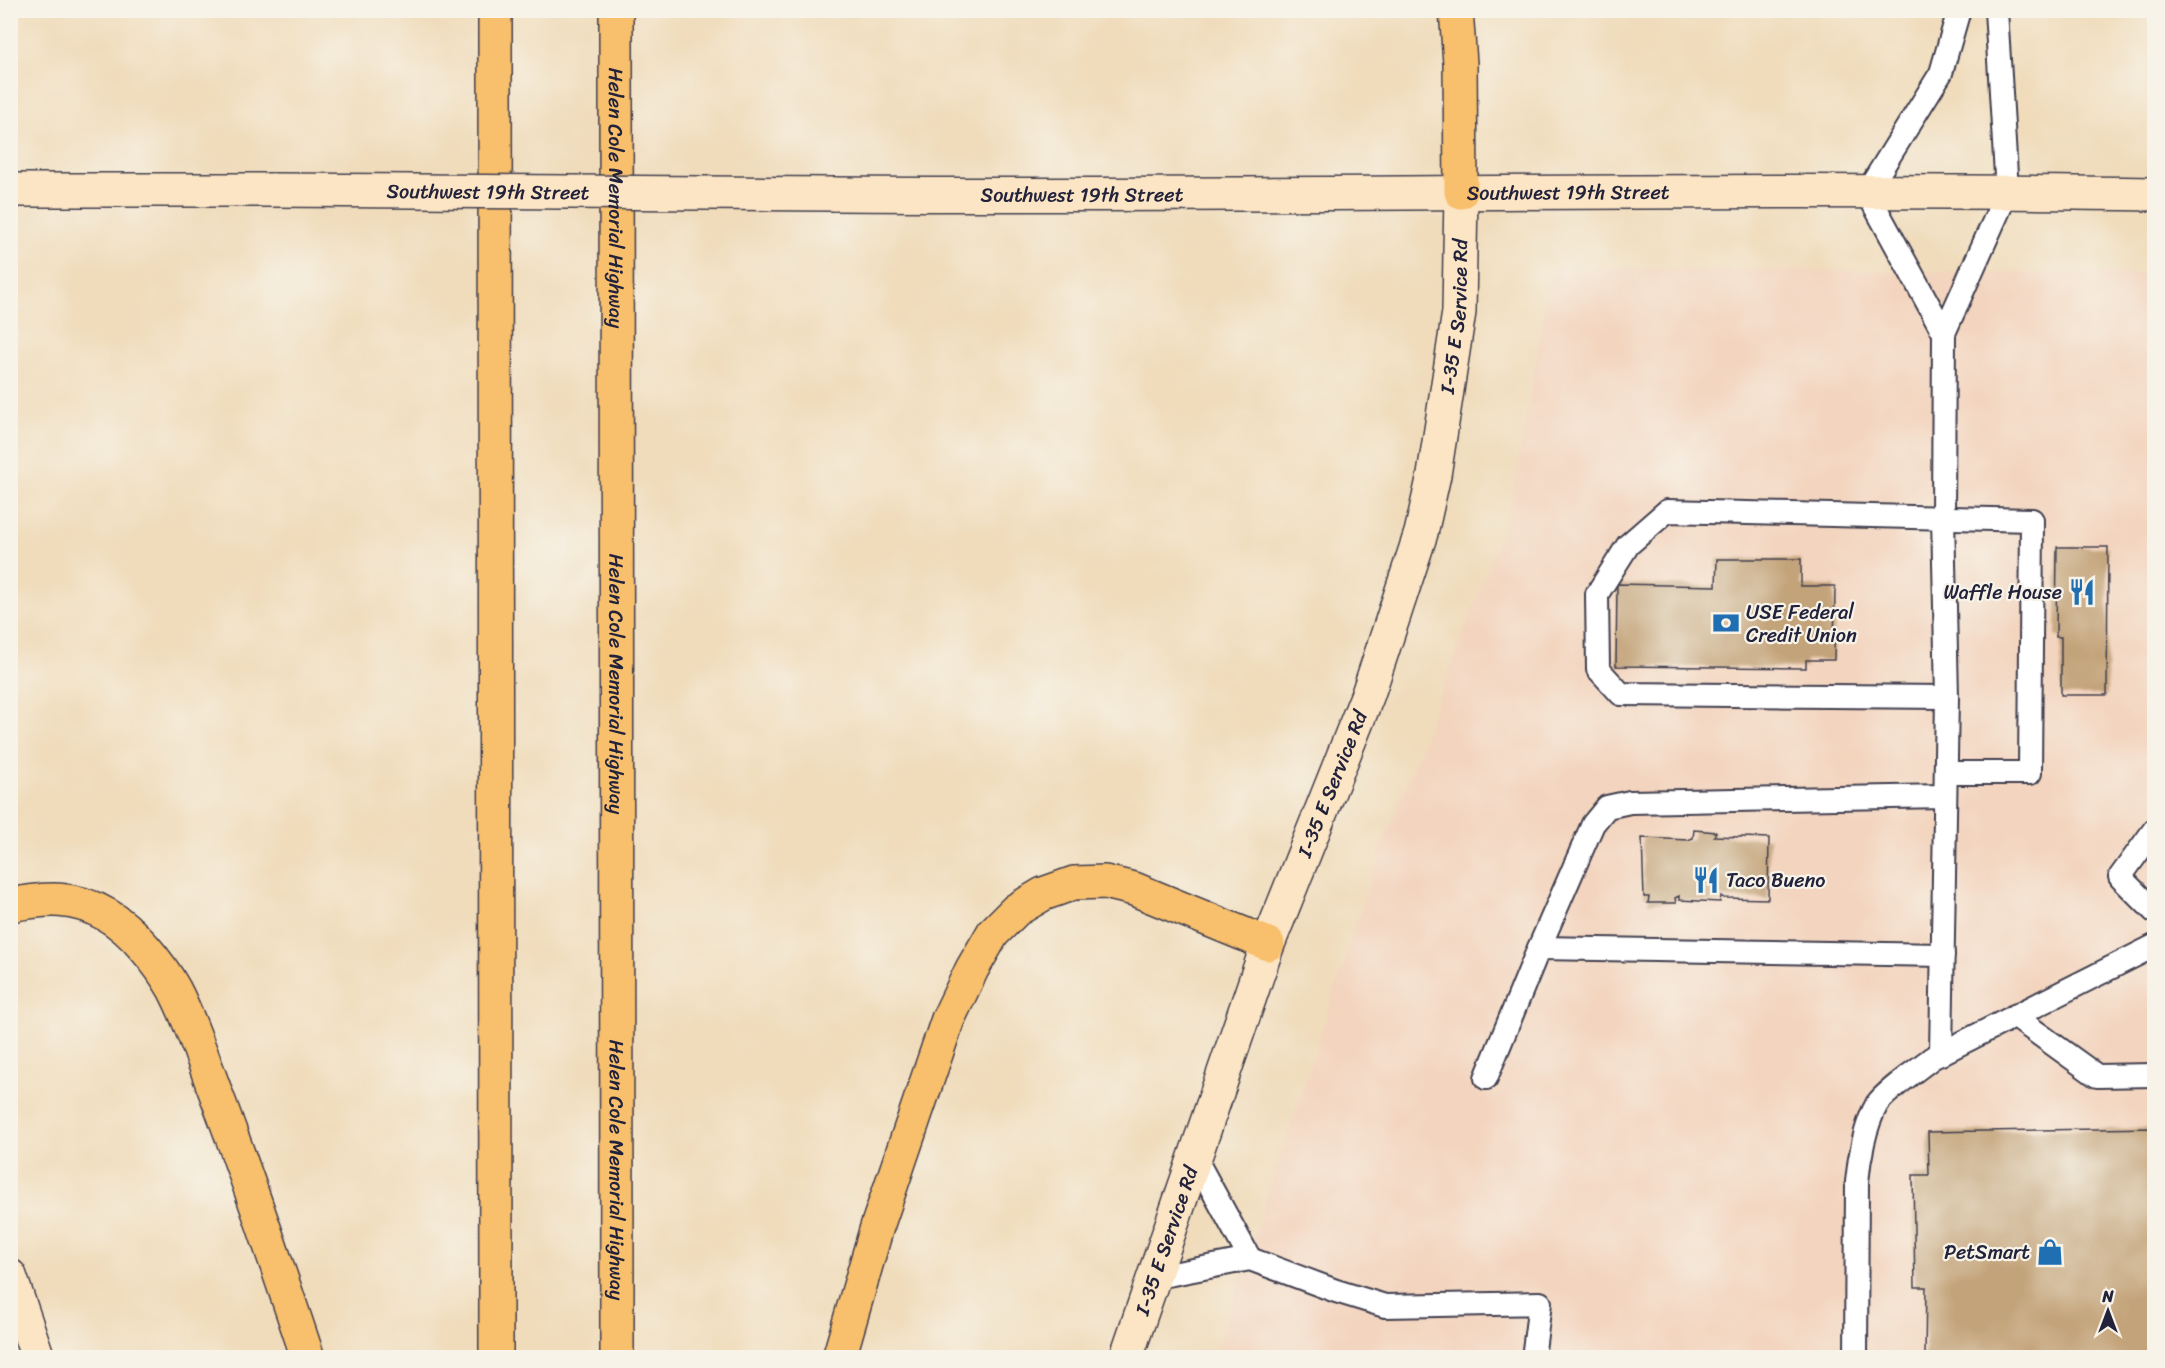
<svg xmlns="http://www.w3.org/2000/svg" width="2165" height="1368" viewBox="0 0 2165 1368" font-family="Sriracha,sans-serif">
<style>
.built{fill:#f3d4be}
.building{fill:#c3a379}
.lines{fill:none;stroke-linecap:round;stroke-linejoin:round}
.lane-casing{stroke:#413e4e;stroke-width:26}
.secondary-casing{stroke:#413e4e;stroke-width:36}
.highway-casing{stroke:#413e4e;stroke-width:36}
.lane{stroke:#fff;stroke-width:22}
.secondary{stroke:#fce5c4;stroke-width:33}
.highway{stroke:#f8bf6c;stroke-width:33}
.secondary-bridge-casing{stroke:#413e4e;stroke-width:36;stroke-linecap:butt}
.secondary-bridge{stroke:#fce5c4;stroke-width:33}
.labels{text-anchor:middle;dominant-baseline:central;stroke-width:4.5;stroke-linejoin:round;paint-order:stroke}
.street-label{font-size:20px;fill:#22223b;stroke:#f7f3e8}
.poi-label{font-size:20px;fill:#22223b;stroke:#f7f3e8;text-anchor:end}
</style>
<rect width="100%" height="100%" fill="#f7f3e8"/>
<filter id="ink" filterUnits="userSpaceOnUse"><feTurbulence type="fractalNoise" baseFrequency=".0167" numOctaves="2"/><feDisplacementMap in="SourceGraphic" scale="12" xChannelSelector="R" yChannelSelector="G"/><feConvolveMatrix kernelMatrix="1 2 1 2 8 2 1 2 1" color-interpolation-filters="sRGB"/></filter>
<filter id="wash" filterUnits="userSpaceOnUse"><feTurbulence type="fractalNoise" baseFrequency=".008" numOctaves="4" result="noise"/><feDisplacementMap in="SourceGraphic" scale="24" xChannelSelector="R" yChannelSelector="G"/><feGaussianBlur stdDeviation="1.35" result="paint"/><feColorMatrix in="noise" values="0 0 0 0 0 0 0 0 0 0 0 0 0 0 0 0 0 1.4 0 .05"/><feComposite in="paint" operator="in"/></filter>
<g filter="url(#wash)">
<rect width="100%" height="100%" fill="#f0dcbb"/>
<path class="built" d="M1552,268L2154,274V1357L1214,1358L1375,867L1510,509Z"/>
<g id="blocks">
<g class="building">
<path d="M2057,547H2108L2107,695H2061V637H2056Z"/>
<path d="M1717,559H1801V586H1835L1834,660H1806V668L1616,666L1617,584L1716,586Z"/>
<path d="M1694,830L1716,832L1714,836L1769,838L1768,899L1724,898L1721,896L1720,902L1679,900V896L1675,898L1676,903H1648L1649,897H1644L1642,838L1688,840L1693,838Z"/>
<path d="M2154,1128V1358H1925L1926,1287H1915L1913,1175H1929L1928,1132Z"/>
</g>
</g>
</g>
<g filter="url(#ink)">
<use href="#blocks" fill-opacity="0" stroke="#413e4e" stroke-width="1.5"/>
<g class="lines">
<defs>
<g id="lane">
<path d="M1944,333L1867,192L1941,73L1959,10"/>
<path d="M1946,773H2030L2032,520L1667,511L1628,545L1597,594L1598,669L1621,694L1947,697"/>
<path d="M2154,830L2120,877L2154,911"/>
<path d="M1539,948L1943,955"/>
<path d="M2014,1016L2097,1076L2154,1075"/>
<path d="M1941,1054L1947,697L1943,517L1944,333L2007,192L1996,10"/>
<path d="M1486,1078L1539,948L1593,824L1607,807L1630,802L1945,796"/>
<path d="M1194,1156L1250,1259"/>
<path d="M1152,1278L1250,1259L1336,1291L1385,1306L1540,1303L1533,1358"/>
<path d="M1856,1358L1857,1182C1859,1159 1865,1125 1877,1104C1886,1091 1918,1069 1932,1058L2154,946"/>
</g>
<g id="secondary">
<path d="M10,190H274"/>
<path id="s1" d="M833,194C1273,197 1714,187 2154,194"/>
<path d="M10,1276L38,1358"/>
<path id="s2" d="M1126,1358L1268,944L1368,694L1421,533L1434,475L1459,312L1461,192"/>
</g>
<g id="highway">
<path d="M495,10L496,1358"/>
<path id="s3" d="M616,10L617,1358"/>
<path d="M1456,10L1460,63L1461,192"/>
<path d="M10,905C47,898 74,896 107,915C132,929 160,964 174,989C192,1023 204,1063 218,1099C250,1184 279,1271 308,1358"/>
<path d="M839,1358L877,1227L948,1019L972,969L993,933L1016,910L1043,894L1074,883L1105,882L1134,889L1268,944"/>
</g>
</defs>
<use href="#lane" class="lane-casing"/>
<use href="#secondary" class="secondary-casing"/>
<use href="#highway" class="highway-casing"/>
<use href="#lane" class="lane"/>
<use href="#secondary" class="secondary"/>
<use href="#highway" class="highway"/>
<defs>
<g id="secondary-bridge">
<path id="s4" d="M274,190L833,194"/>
</g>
</defs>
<use href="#secondary-bridge" class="secondary-bridge-casing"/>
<use href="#secondary-bridge" class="secondary-bridge"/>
</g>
</g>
<defs>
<symbol id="restaurant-bare" viewBox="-9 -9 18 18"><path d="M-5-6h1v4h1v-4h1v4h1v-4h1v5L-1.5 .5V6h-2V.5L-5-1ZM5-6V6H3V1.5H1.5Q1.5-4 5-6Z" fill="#1f6fb2" stroke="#f7f3e8" stroke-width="2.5" paint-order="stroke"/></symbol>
<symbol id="bank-bare" viewBox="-9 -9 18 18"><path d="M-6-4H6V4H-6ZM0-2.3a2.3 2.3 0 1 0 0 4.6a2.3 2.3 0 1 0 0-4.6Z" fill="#1f6fb2" stroke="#f7f3e8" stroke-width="2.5" paint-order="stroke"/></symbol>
<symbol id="shop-bare" viewBox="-9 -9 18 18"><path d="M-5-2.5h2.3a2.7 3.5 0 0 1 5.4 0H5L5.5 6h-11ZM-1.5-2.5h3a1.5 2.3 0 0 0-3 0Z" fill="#1f6fb2" stroke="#f7f3e8" stroke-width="2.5" paint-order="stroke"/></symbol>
</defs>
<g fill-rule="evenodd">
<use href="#restaurant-bare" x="2063" y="573" width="38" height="38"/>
<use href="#bank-bare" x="1707" y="604" width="38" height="38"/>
<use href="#restaurant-bare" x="1687" y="861" width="38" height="38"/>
<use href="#shop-bare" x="2031" y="1233" width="38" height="38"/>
</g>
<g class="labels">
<g class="street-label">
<text stroke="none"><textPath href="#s4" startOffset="214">Southwest 19th Street</textPath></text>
<text stroke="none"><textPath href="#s1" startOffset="735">Southwest 19th Street</textPath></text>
<text stroke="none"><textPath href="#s1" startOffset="249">Southwest 19th Street</textPath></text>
<text stroke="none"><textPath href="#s3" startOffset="188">Helen Cole Memorial Highway</textPath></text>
<text stroke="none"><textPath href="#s2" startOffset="1096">I-35 E Service Rd</textPath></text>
<text stroke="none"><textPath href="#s3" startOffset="674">Helen Cole Memorial Highway</textPath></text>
<text stroke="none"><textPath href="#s2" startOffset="610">I-35 E Service Rd</textPath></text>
<text stroke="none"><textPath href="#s3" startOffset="1160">Helen Cole Memorial Highway</textPath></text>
<text stroke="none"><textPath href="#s2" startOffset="124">I-35 E Service Rd</textPath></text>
</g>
<g class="poi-label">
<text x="2062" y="592">Waffle House</text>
<text x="1746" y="612" text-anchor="start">USE Federal<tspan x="1746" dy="23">Credit Union</tspan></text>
<text x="1726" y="880" text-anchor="start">Taco Bueno</text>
<text x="2030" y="1252">PetSmart</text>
</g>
</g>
<rect width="2165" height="1368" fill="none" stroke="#f7f3e8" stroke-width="36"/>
<g transform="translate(2108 1311)" stroke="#f7f3e8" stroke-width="4.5" paint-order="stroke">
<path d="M0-4.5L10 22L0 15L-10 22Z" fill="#22223b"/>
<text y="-9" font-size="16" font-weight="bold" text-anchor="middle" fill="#22223b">N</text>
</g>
</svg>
